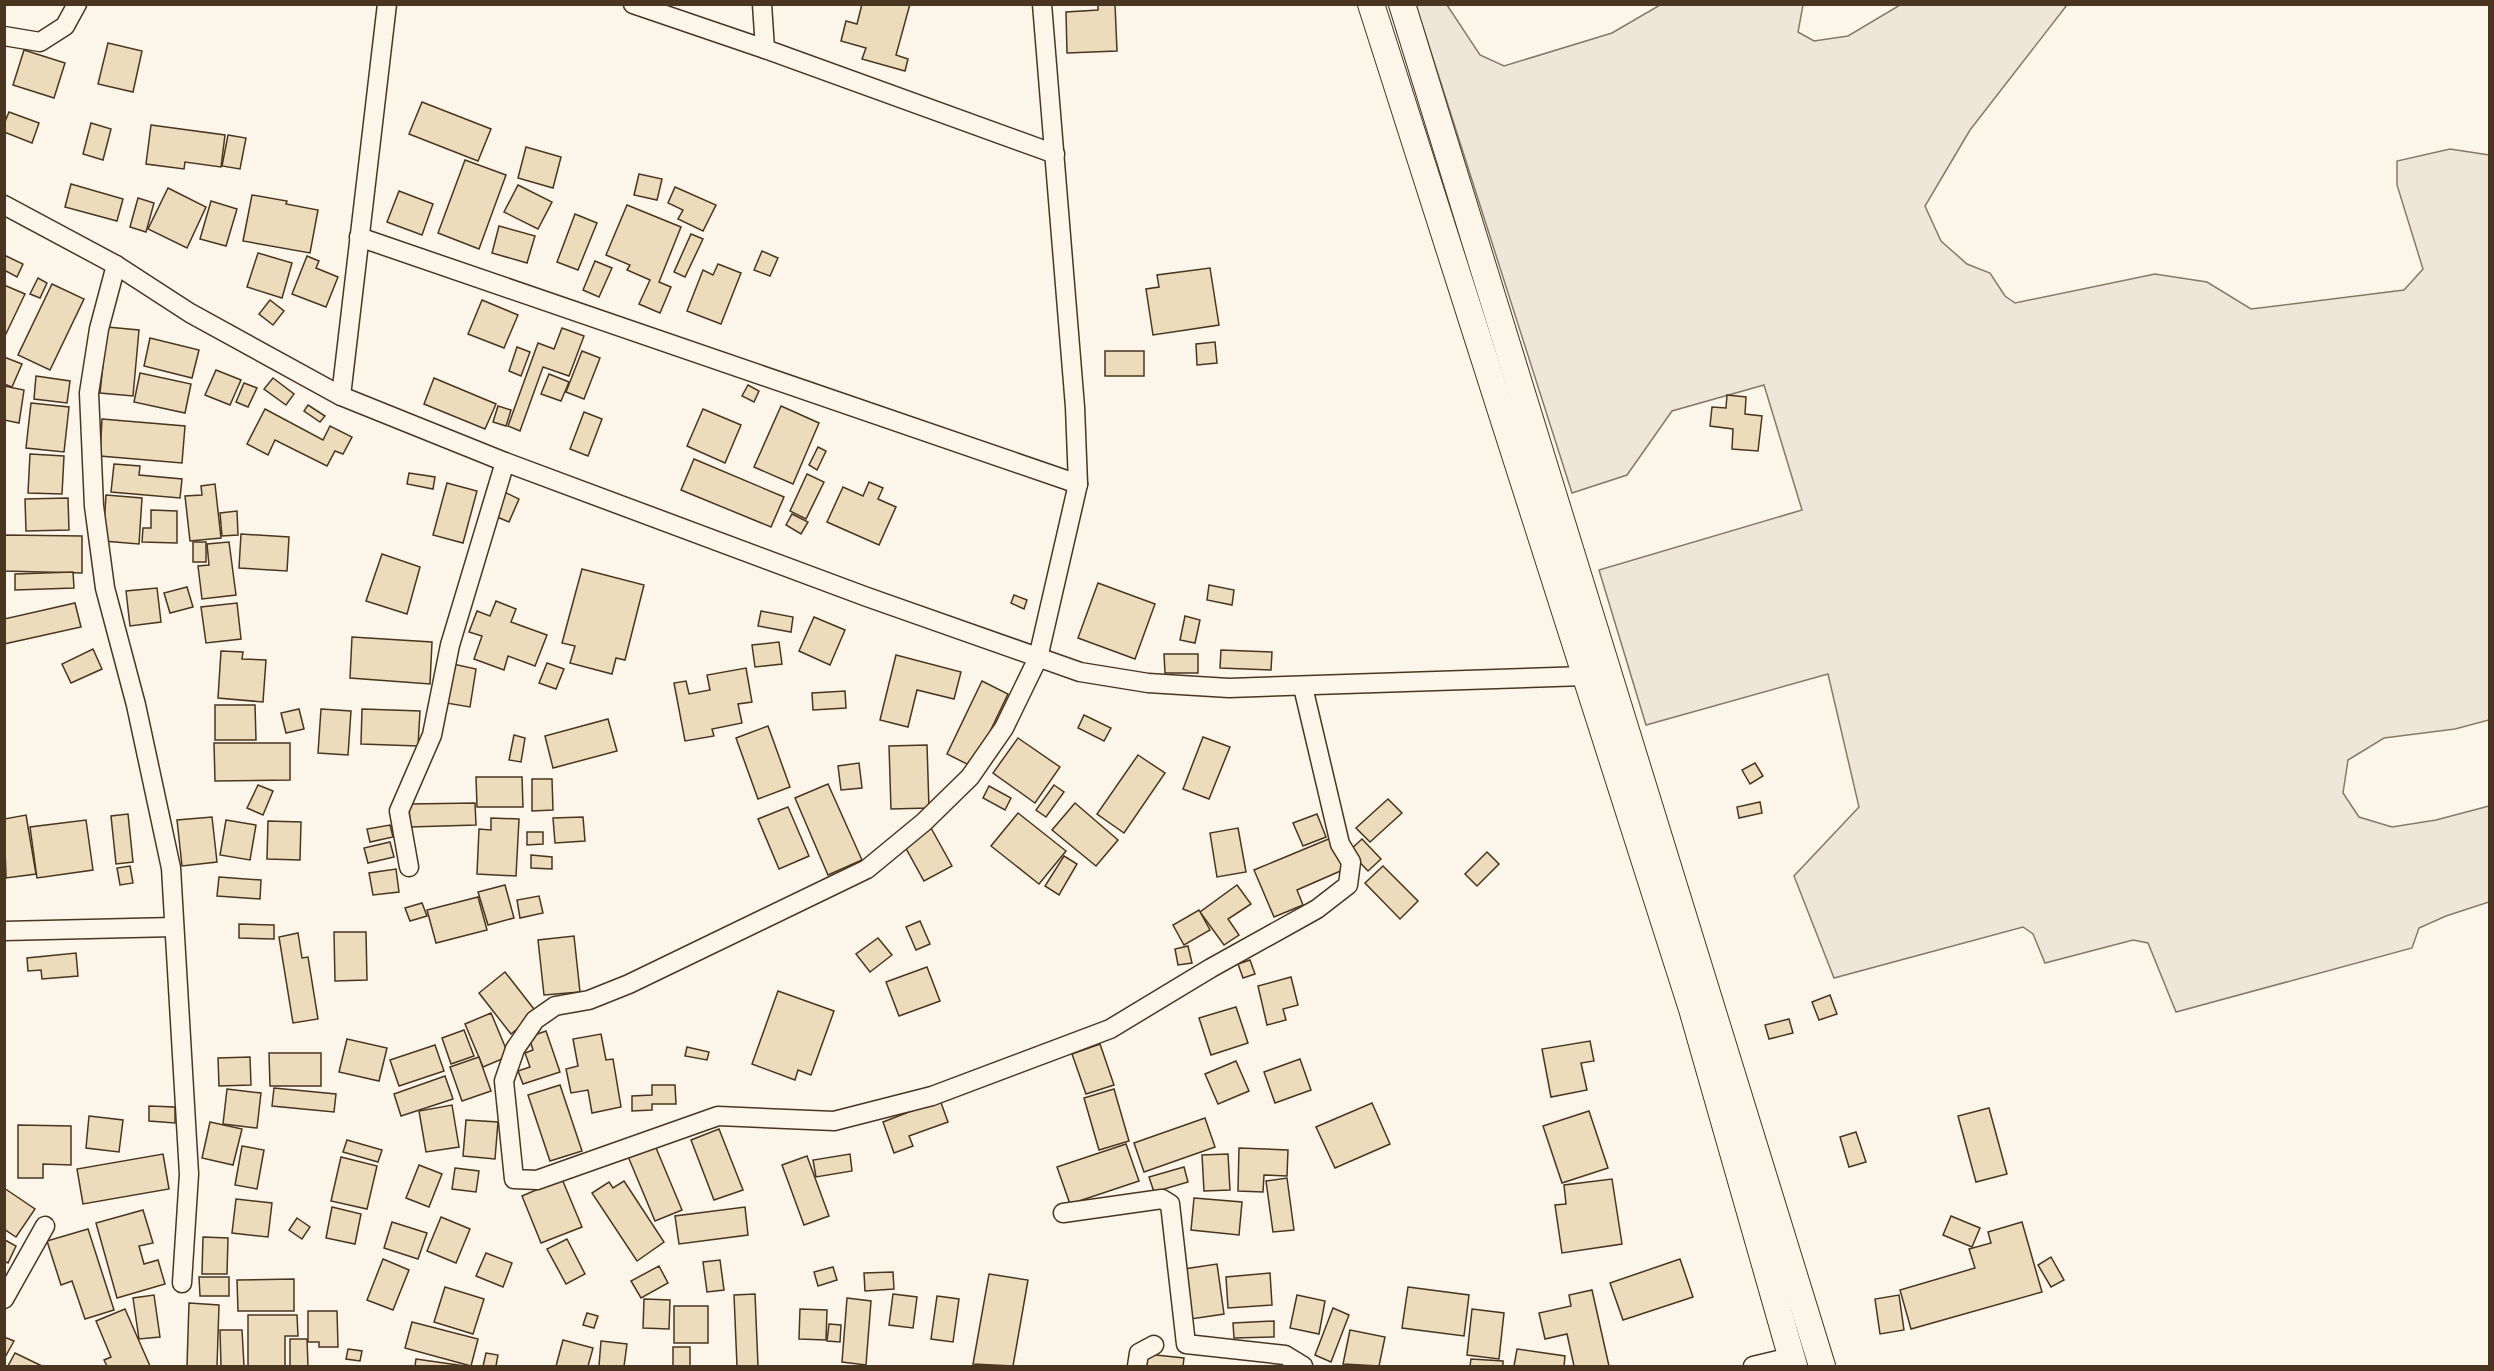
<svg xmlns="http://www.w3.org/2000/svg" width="2494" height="1371" viewBox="0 0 2494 1371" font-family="Montserrat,sans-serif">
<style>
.green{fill:#ede6d9;stroke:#887966;stroke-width:1.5}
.building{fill:#ecdcbc;stroke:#4a3520;stroke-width:1.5}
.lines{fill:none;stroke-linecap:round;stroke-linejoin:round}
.street-casing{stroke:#4a3520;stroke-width:21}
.secondary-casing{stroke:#4a3520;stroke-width:28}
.street{stroke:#fbf6e9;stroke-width:18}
.secondary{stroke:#fbf6e9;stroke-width:26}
</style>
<rect width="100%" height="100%" fill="#fbf6e9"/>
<path class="green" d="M1416,5H1447L1480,55L1504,66L1612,33L1660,5H1803L1798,32L1814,41L1848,36L1900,5H2067L1970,130L1925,206L1941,241L1967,264L1990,273L2005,296L2015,303L2155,274L2207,282L2251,309L2404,290L2423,269L2397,185V161L2450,149L2489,155V720L2455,729L2384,738L2348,760L2343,793L2359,817L2392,827L2436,820L2489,806V902L2446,916L2419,928L2412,948L2176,1012L2148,943L2133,940L2045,963L2033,934L2023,927L1834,978L1794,876L1859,807L1828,674L1646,725L1599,570L1802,510L1764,385L1672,411L1627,475L1572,493Z"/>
<g class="building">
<path d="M862,4H910L896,55L908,59L905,71L862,59L866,48L841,41L846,21L857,24Z"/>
<path d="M1098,4H1115L1117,51L1067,53L1066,12L1098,10Z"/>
<path d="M108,43L142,51L133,92L98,84Z"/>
<path d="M24,50L65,63L54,98L13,85Z"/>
<path d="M422,102L491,129L478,161L409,134Z"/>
<path d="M9,112L39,123L32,143L4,132V124Z"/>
<path d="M91,123L111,129L103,160L83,154Z"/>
<path d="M151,125L225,135L221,167L185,162L184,169L146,164Z"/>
<path d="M228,135L246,138L240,169L222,166Z"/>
<path d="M526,147L561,157L553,188L518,178Z"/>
<path d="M465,160L506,175L479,249L438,233Z"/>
<path d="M639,174L662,179L657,200L634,195Z"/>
<path d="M71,184L123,199L117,221L65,207Z"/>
<path d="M518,185L552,202L538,229L504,212Z"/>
<path d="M675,187L716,205L703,231L678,219L683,210L668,203Z"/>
<path d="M168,188L206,207L187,248L148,229Z"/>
<path d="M399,191L433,204L422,235L387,222Z"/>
<path d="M252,195L287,201L286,204L318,210L310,253L243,241Z"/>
<path d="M138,198L154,203L146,232L130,227Z"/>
<path d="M211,201L237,209L226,246L200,239Z"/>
<path d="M627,205L681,227L659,282L671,287L660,313L639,304L650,280L627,270L630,265L606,255Z"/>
<path d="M575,214L597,223L578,270L557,262Z"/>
<path d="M499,226L535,236L527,263L492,253Z"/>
<path d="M691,234L703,239L685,277L674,272Z"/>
<path d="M762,251L778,258L770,276L754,270Z"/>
<path d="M258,253L292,263L282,298L247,287Z"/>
<path d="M4,255L23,264L17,277L4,270Z"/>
<path d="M307,256L319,261L316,268L338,277L326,307L292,294Z"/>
<path d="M595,261L612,268L599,297L583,290Z"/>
<path d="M718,264L741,273L721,324L687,311L703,270L713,275Z"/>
<path d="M1210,268L1219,325L1153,335L1146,289L1159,287L1157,275Z"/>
<path d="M38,278L47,283L40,298L30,294Z"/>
<path d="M52,284L84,299L50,370L18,355Z"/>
<path d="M4,285L25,294L4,338Z"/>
<path d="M270,300L284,311L273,325L259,314Z"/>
<path d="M482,300L518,315L504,348L468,334Z"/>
<path d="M107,327L139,330L133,396L100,393Z"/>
<path d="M562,328L584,336L569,376L543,367L520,431L508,426L538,343L554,349Z"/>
<path d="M150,338L199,350L192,378L144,366Z"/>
<path d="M1215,342L1217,363L1197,365L1196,344Z"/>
<path d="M517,347L530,352L521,376L509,371Z"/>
<path d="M582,351L600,358L584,399L566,392Z"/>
<rect x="1105" y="351" width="39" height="25"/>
<path d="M4,357L22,364L12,387L4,384Z"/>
<path d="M216,370L241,380L230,405L205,395Z"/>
<path d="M140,373L191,384L185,413L134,402Z"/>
<path d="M549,374L569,382L561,401L541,394Z"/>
<path d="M36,376L70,381L67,403L34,399Z"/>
<path d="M273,378L294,394L286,405L264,389Z"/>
<path d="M434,378L496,404L485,429L424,404Z"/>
<path d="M244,383L257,388L248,407L236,402Z"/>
<path d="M748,385L759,391L754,402L742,396Z"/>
<path d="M4,386L24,390L19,423L4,420Z"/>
<path d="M1727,395L1746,397L1745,414L1762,416L1758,451L1732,449L1733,429L1710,426L1712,407L1726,408Z"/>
<path d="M31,403L69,407L64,452L26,448Z"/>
<path d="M308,405L325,416L320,422L304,411Z"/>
<path d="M498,406L511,410L506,426L493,422Z"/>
<path d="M781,406L819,423L793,484L754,467Z"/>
<path d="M265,409L323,440L330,426L352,437L343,454L335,451L327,466L275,440L268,455L247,444Z"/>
<path d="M703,409L741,425L725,463L687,446Z"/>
<path d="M584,412L602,419L588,456L570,449Z"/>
<path d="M102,419L185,426L182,463L100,456Z"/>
<path d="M818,447L826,451L817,470L809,465Z"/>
<path d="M30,454L64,456L62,494L28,493Z"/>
<path d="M694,459L784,497L771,527L681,490Z"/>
<path d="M114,464L140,466L139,475L182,479L180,498L111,492Z"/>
<path d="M409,473L435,477L433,489L407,484Z"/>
<path d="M807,474L824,482L806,519L790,511Z"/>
<path d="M869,482L883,488L878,499L896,507L879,545L827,522L843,487L863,496Z"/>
<path d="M447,483L477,491L463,543L433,535Z"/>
<path d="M215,484L221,538L190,541L185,496L202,495L201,486Z"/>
<path d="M500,490L519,499L509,522L490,514Z"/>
<path d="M106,495L142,498L139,544L103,541Z"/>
<path d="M68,498L69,530L26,531L25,499Z"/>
<path d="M151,510L177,511V543L142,542L143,528H151Z"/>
<path d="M237,511L238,535L222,536L220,513Z"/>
<path d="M792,514L808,522L801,534L786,525Z"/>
<path d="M241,534L289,537L287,571L239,568Z"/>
<path d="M4,535L82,536V573L4,571Z"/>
<rect x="193" y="542" width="13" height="20"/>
<path d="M229,542L236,595L202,599L198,566L209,565L207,544Z"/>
<path d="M382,554L420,567L407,614L366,601Z"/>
<path d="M582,569L644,585L625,660L616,658L612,674L570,663L575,646L562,643Z"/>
<path d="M73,572L74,588L15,590V574Z"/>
<path d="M1098,583L1155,604L1135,659L1078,638Z"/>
<path d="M1209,585L1234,590L1232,605L1207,600Z"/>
<path d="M187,587L193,607L170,613L164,593Z"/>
<path d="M157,588L161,622L130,626L126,591Z"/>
<path d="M1014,595L1027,600L1024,609L1011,603Z"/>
<path d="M496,601L516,609L511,622L547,635L535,666L508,656L504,670L474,659L482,636L469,632L477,611L490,616Z"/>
<path d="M75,603L81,627L4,644V619Z"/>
<path d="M237,603L241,639L206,643L201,607Z"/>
<path d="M761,611L793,617L791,632L758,626Z"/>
<path d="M1185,616L1200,620L1195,643L1180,640Z"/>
<path d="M814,617L845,630L830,665L799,651Z"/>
<path d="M352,637L432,642L430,684L350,678Z"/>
<path d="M779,642L782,664L755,667L752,645Z"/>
<path d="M93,649L102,669L71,683L62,664Z"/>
<path d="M1221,650L1272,652L1271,670L1220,668Z"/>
<path d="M221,651L243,652L242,659L266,660L263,702L218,698Z"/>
<path d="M1164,654H1198V673H1165Z"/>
<path d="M896,655L961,672L954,699L917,690L908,727L880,720Z"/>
<path d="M547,663L564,669L556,689L539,683Z"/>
<path d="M453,664L476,669L470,707L446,703Z"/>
<path d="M746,668L752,702L738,704L742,723L712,729L714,736L685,741L674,683L686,681L689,694L710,690L707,675Z"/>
<path d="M982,681L1008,694L973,767L947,754Z"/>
<path d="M845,691L846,708L813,710L812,693Z"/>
<path d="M215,705H255L256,740H215Z"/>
<path d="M299,709L304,729L286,733L281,713Z"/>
<path d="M321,709L351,711L348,755L318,753Z"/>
<path d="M362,709L420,711L418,746L361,744Z"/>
<path d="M1084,715L1111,728L1104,741L1078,728Z"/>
<path d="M608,719L617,751L553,768L545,736Z"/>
<path d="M768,726L790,787L758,799L736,738Z"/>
<path d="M514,735L525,738L521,762L509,760Z"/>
<path d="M1203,737L1230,747L1209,799L1183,789Z"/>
<path d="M1018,738L1060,767L1035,803L993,773Z"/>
<path d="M214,743H290V780L215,781Z"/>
<path d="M927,745L929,808L891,809L889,746Z"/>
<path d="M1138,755L1165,773L1124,833L1097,814Z"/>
<path d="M859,763L862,788L841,790L838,766Z"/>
<path d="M1755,763L1763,776L1750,784L1742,770Z"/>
<path d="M476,777H522L523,807H477Z"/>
<path d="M532,779H552L553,810L532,811Z"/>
<path d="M828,784L862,860L828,875L795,798Z"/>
<path d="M258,785L273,791L263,815L247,808Z"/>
<path d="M1054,785L1064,792L1046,817L1036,810Z"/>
<path d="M989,786L1011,798L1005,810L983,798Z"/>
<path d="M1388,799L1402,813L1370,842L1356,828Z"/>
<path d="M1760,802L1762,813L1739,818L1737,807Z"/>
<path d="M475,803L476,825L410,827L409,804Z"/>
<path d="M1075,803L1118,840L1096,866L1052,830Z"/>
<path d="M788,807L809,856L779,869L758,819Z"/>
<path d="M1018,813L1066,851L1039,884L991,846Z"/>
<path d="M128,814L133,862L116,864L111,816Z"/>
<path d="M1317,814L1326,837L1303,846L1293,823Z"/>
<path d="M26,815L36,874L6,878L4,819Z"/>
<path d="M212,817L217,862L182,866L177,820Z"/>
<path d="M583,817L585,841L555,843L553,818Z"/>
<path d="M491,818L519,819L516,876L477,874L479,829L491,830Z"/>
<path d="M86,820L93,870L37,878L30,827Z"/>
<path d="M226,820L256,825L250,860L220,855Z"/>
<path d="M268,821L301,822L300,860L267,859Z"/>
<path d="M390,825L393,837L370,842L367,829Z"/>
<path d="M931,828L952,866L924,881L903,843Z"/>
<path d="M1238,828L1246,872L1217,877L1210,833Z"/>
<path d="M527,832H543V844L527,845Z"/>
<path d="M1331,838L1345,869L1297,890L1303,905L1274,917L1254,870Z"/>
<path d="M1362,839L1381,859L1368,871L1349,851Z"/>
<path d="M390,842L394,857L368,863L364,848Z"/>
<path d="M1487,852L1499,864L1477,886L1465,874Z"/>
<path d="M531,855L552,857V869L531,868Z"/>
<path d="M1064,856L1077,864L1059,895L1045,886Z"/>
<path d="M130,866L133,883L120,885L117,868Z"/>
<path d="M1383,866L1418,901L1400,919L1365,883Z"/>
<path d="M396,869L399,892L373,895L369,873Z"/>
<path d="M219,877L261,880L260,899L217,896Z"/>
<path d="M505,885L514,918L488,925L478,892Z"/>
<path d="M1237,885L1251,904L1228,919L1239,935L1224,945L1200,912Z"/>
<path d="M539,896L543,913L520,918L517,900Z"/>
<path d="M478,897L487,930L436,943L427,910Z"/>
<path d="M422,903L427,916L410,921L405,908Z"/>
<path d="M1199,910L1210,930L1184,945L1173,925Z"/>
<path d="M920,921L930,944L916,950L906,927Z"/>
<path d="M239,924L274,925V939L239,938Z"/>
<path d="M334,932H366L367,980L335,981Z"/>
<path d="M298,933L302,958L308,957L318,1019L293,1023L279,937Z"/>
<path d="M574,936L580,992L544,995L538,940Z"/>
<path d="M878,938L892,955L870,972L856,954Z"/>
<path d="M1188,946L1192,963L1178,965L1175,949Z"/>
<path d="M76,953L78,976L42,979L41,970L28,971L27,958Z"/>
<path d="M1250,960L1255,974L1243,978L1238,964Z"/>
<path d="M927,967L940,1001L899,1016L886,982Z"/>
<path d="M505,972L537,1013L511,1034L479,993Z"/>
<path d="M1291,977L1298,1005L1283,1009L1286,1020L1267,1025L1258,986Z"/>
<path d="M778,991L834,1011L811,1075L798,1070L795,1080L752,1064Z"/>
<path d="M1830,995L1837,1014L1819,1020L1812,1002Z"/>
<path d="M1236,1007L1248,1043L1211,1055L1199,1018Z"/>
<path d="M491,1013L509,1056L483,1067L465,1024Z"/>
<path d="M1789,1019L1793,1033L1769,1039L1765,1025Z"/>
<path d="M464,1030L474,1056L451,1064L442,1038Z"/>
<path d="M546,1031L560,1072L523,1084L518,1071L530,1067L525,1053L533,1050L529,1037Z"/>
<path d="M601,1034L606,1060L613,1059L621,1107L592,1113L588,1090L571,1093L566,1069L578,1066L573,1039Z"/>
<path d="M347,1039L387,1048L379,1081L339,1072Z"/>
<path d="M1590,1041L1594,1061L1581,1063L1587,1090L1551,1097L1542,1049Z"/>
<path d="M1100,1044L1114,1085L1086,1094L1072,1054Z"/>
<path d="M435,1045L444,1071L399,1086L390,1060Z"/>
<path d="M687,1047L709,1052L707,1060L685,1056Z"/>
<path d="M269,1053H321V1086H270Z"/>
<path d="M250,1057L251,1085L219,1086L218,1058Z"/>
<path d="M479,1057L491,1091L462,1101L450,1067Z"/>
<path d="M1300,1059L1311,1090L1275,1103L1264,1072Z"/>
<path d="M1236,1061L1249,1091L1218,1104L1205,1074Z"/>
<path d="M445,1076L453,1099L401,1116L394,1094Z"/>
<path d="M560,1085L582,1151L550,1161L528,1095Z"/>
<path d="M652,1085H675L676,1104H652V1110L632,1111V1096L652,1095Z"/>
<path d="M274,1088L336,1094L334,1112L272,1106Z"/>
<path d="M227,1089L261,1093L257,1128L223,1124Z"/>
<path d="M1114,1089L1129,1141L1099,1150L1084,1098Z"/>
<path d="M940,1100L948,1122L909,1136L913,1146L894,1153L883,1122Z"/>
<path d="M1372,1103L1390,1144L1335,1168L1316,1127Z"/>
<path d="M452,1105L459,1147L426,1152L419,1111Z"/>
<path d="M149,1106L175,1107V1123L149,1121Z"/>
<path d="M1989,1108L2007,1174L1976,1182L1958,1116Z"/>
<path d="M1589,1111L1608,1168L1562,1183L1543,1126Z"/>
<path d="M89,1116L123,1120L119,1152L86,1148Z"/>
<path d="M1205,1118L1215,1147L1144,1172L1134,1143Z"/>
<path d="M466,1120L498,1122L495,1159L463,1156Z"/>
<path d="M210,1122L242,1129L233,1165L202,1158Z"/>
<path d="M18,1125L71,1126V1165L43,1164V1178H18Z"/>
<path d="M719,1129L743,1190L714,1200L691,1140Z"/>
<path d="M1856,1132L1866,1162L1849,1167L1840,1137Z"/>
<path d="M347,1140L382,1150L378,1162L343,1152Z"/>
<path d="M654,1143L682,1210L655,1221L627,1154Z"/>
<path d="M1126,1144L1139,1181L1070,1204L1057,1167Z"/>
<path d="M242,1146L264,1150L257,1189L235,1185Z"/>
<path d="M1239,1148L1288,1150L1287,1176L1264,1175L1263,1192L1238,1191Z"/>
<path d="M163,1154L169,1189L83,1204L77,1169Z"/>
<path d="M850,1154L852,1171L816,1177L813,1160Z"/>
<path d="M1228,1154L1230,1190L1204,1191L1202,1155Z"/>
<path d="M807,1156L829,1216L804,1225L782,1165Z"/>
<path d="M341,1157L377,1166L367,1209L331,1201Z"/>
<path d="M419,1165L442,1174L429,1207L406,1198Z"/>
<path d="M1184,1167L1188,1182L1154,1192L1149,1177Z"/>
<path d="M455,1168L479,1171L476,1192L452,1189Z"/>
<path d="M1287,1178L1294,1230L1273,1232L1266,1181Z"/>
<path d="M562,1179L582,1227L541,1243L522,1196Z"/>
<path d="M1612,1179L1622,1244L1562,1253L1555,1205L1566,1204L1564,1185Z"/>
<path d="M624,1181L664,1242L637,1261L592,1193L609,1182L613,1188Z"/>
<path d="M4,1188L35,1209L16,1237L4,1229Z"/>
<path d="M1194,1198L1242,1202L1239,1235L1191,1230Z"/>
<path d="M236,1199L272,1203L268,1237L232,1233Z"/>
<path d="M332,1207L361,1214L355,1244L326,1238Z"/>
<path d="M745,1207L748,1235L679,1244L675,1216Z"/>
<path d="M143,1210L153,1243L139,1246L144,1264L158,1260L165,1284L117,1298L96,1223Z"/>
<path d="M1951,1216L1980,1228L1972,1247L1943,1235Z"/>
<path d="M441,1217L470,1229L456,1263L427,1251Z"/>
<path d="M297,1218L310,1227L302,1239L289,1230Z"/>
<path d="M392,1222L427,1233L418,1259L384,1248Z"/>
<path d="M2022,1222L2042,1292L1911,1329L1900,1290L1975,1268L1969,1249L1991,1243L1988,1232Z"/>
<path d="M88,1229L114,1310L85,1319L72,1281L61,1285L47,1241Z"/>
<path d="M203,1237L228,1238L227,1274H202Z"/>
<path d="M567,1239L585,1274L566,1284L547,1249Z"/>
<path d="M5,1240L16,1246L8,1263L4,1261Z"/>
<path d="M486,1253L512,1263L503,1287L476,1276Z"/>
<path d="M2051,1257L2064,1280L2051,1287L2038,1265Z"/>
<path d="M383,1259L409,1270L393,1310L367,1300Z"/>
<path d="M1680,1259L1693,1297L1623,1320L1610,1283Z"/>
<path d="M720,1260L724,1290L707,1292L703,1262Z"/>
<path d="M1217,1264L1224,1314L1191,1319L1184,1269Z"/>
<path d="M659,1266L668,1283L641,1298L631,1281Z"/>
<path d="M833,1267L837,1280L818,1286L814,1272Z"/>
<path d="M893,1272L894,1289L865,1291L864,1273Z"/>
<path d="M1270,1273L1272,1305L1228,1308L1226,1277Z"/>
<path d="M989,1274L1028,1280L1013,1366L973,1364Z"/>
<path d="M199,1277H229V1296H200Z"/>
<path d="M294,1279V1311H238L237,1280Z"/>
<path d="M445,1287L484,1299L473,1334L434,1322Z"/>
<path d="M1408,1287L1469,1295L1464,1336L1402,1328Z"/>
<path d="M1592,1290L1609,1366H1574L1567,1334L1545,1339L1539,1313L1571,1306L1569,1295Z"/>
<path d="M755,1294L758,1366H737L734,1295Z"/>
<path d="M893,1294L917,1297L913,1328L889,1325Z"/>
<path d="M154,1295L160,1337L139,1339L133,1298Z"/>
<path d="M1297,1295L1325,1301L1319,1334L1290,1328Z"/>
<path d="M1899,1295L1904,1330L1880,1334L1875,1299Z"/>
<path d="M937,1296L959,1299L953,1342L931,1339Z"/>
<path d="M847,1298L871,1301L866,1365L842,1362Z"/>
<path d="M644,1299L670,1300L669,1329L643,1328Z"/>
<path d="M189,1303L219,1305L217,1366H187Z"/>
<rect x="674" y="1306" width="34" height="37"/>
<path d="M1333,1308L1349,1315L1331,1362L1315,1355Z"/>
<path d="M125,1309L150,1366H107L104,1360L111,1357L96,1321Z"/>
<path d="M800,1309L827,1310L826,1340L799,1339Z"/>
<path d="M1472,1309L1504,1313L1499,1359L1467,1355Z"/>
<path d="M308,1311H337L338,1347H319V1342H308Z"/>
<path d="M587,1313L598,1316L594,1328L583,1325Z"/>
<path d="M248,1315H297L298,1336H285V1366H248Z"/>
<path d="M1274,1321V1337L1234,1338L1233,1323Z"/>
<path d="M412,1322L478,1339L471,1366L405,1348Z"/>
<path d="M829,1324L841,1325L840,1342L827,1341Z"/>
<path d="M220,1330H242L244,1366H221Z"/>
<path d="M1350,1330L1385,1337L1379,1366L1343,1364Z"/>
<path d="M4,1337L14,1341L4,1359Z"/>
<path d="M290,1339H307L308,1366H290Z"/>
<path d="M563,1340L593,1348L588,1366H556Z"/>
<path d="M601,1341L627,1344L624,1366H599Z"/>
<rect x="673" y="1347" width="17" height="19"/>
<path d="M348,1349L362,1351L360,1361L346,1359Z"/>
<path d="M1517,1349L1565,1356L1564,1366H1514Z"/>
<path d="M15,1353L42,1366H8Z"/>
<path d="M486,1353L498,1355L496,1366H483Z"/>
<path d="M1146,1354L1184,1358L1183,1366H1144Z"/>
<path d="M416,1359L465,1366H415Z"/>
<path d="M1471,1359L1503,1361V1366H1470Z"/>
</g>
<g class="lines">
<defs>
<g id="street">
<path d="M633,4L765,49L1055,154"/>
<path d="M762,4L765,49"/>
<path d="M1042,4L1075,407L1078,484L1038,658L1004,728L970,777L924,822L867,869L629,984L589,1000L555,1006L535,1020L515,1049L504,1081L514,1179L537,1180L718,1116L834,1121L932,1096L1110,1029L1211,968L1317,909L1348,885L1351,862L1340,844L1303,687"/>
<path d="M4,36L40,42L65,26L77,4"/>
<path d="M4,205L116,265L190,313L341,396L505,462L867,597L1080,672L1148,683L1229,688L1585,676L1596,674"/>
<path d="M359,237L1078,484"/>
<path d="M116,265L99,329L89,393L94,506L105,588L136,705L171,868L189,1174L182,1283"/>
<path d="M341,396L387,4"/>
<path d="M409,867L399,811L432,735L450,645L505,462"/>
<path d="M4,931L174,927"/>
<path d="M1063,1213L1162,1199L1170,1204L1186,1344L1285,1355L1303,1366"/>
<path d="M4,1299L45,1226"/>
<path d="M1137,1366L1139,1353L1154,1345"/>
<path d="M1753,1366L1791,1357"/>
</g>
<g id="secondary">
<path d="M1371,4L1692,1009L1794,1366"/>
<path d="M1402,4L1822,1366"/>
</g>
</defs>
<use href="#street" class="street-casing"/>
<use href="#secondary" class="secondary-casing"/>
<use href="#street" class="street"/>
<use href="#secondary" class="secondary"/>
</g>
<rect width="2494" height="1371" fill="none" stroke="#4a3520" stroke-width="12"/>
</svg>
